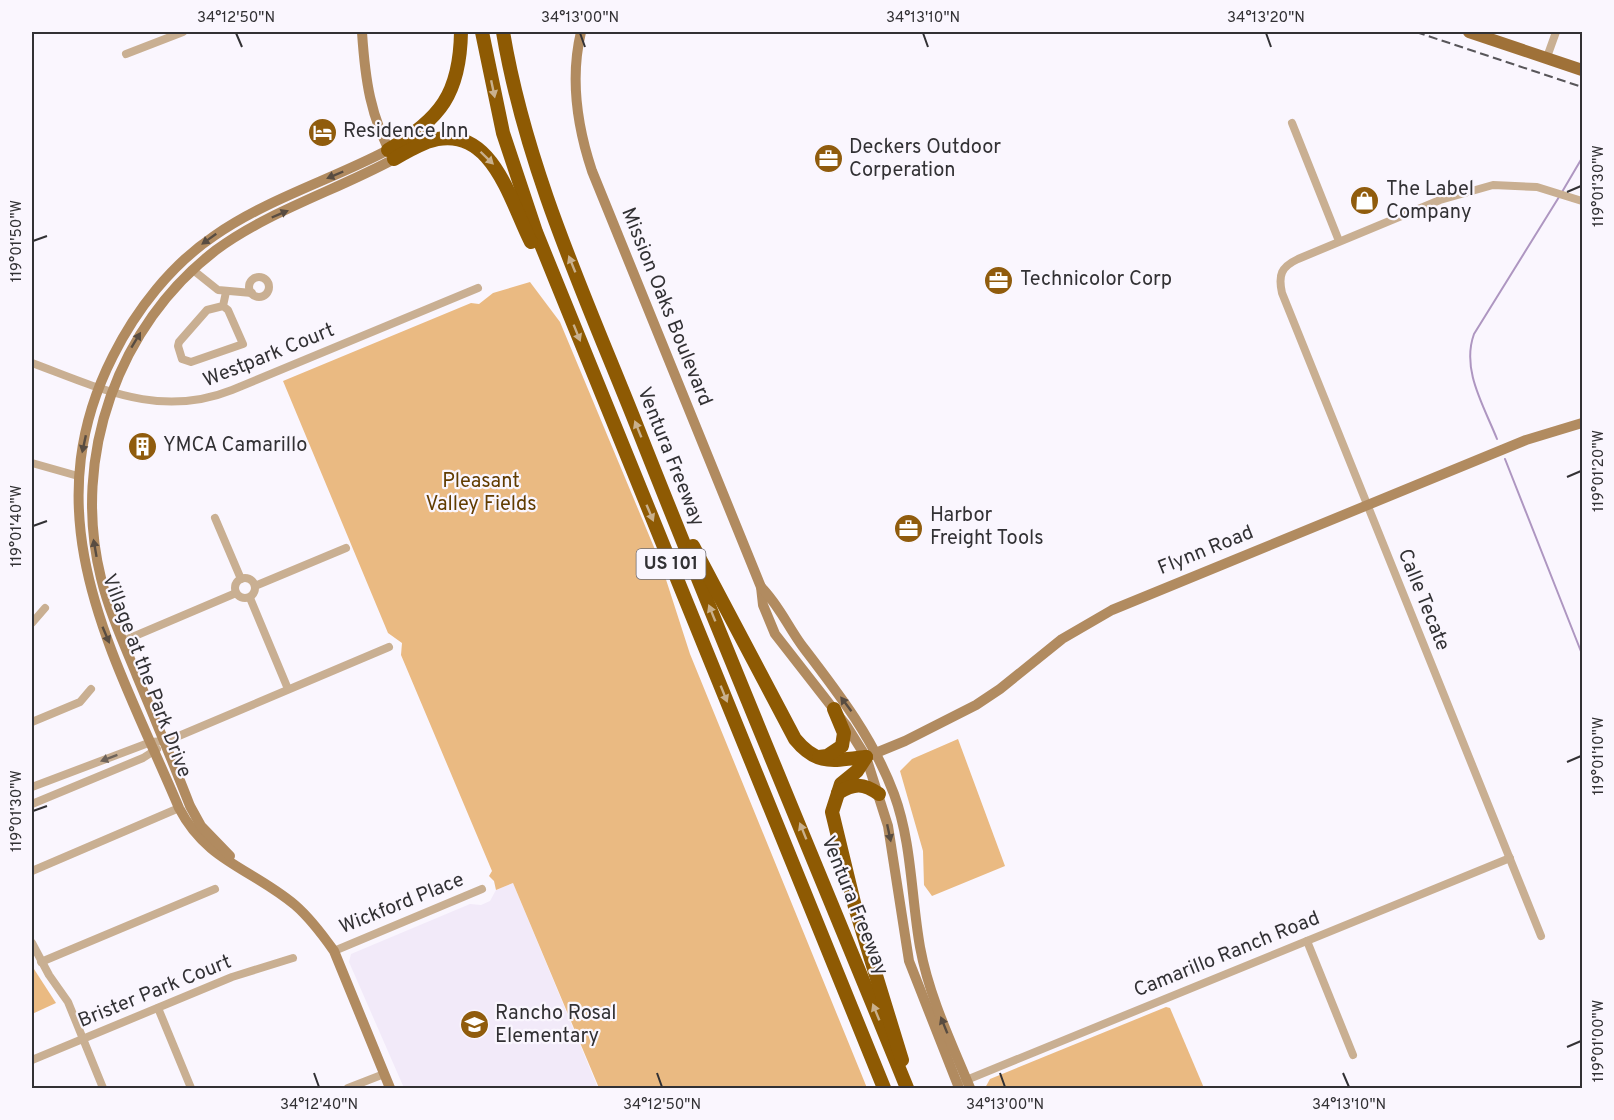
<svg xmlns="http://www.w3.org/2000/svg" width="1614" height="1120" viewBox="0 0 1614 1120" font-family="Overpass,sans-serif">
<style>
.built{fill:#f2eaf9}
.green{fill:#eaba82}
.lines{fill:none;stroke-linecap:round;stroke-linejoin:round}
.stream{stroke:#ae96c1;stroke-width:2}
.street{stroke:#c9af92;stroke-width:8}
.secondary{stroke:#b18b60;stroke-width:10}
.primary{stroke:#9f7138;stroke-width:12}
.highway{stroke:#8e5a03;stroke-width:14}
.rail{stroke:#58565a;stroke-width:2;stroke-dasharray:9 4.5;stroke-linecap:butt}
.oneway{fill:#c9b08d}
.oneway2{fill:#584c41}
.oneway3{fill:#6e635a}
.ticks{fill:none;stroke:#323134;stroke-width:2}
.labels{text-anchor:middle;dominant-baseline:central;stroke-width:4.5;stroke-linejoin:round;paint-order:stroke}
.shield{fill:#faf6fe;stroke:#6e6c71;stroke-width:1.5}
.shield-label{font-size:18px;font-weight:bold;fill:#323134}
.poi-label{font-size:20px;fill:#323134;stroke:#faf6fe;text-anchor:start}
.street-label{font-size:20px;fill:#323134;stroke:#faf6fe}
.park-label{font-size:20px;fill:#613c00;stroke:#faf6fe}
.neatline{fill:none;stroke:#323134;stroke-width:2}
.ticks-label{font-size:15px;text-anchor:middle;fill:#323134}
</style>
<rect width="100%" height="100%" fill="#faf6fe"/>
<path class="built" d="M513,883L598,1088H404L349,962L351,954L470,904L481,905L490,901L496,890Z"/>
<g class="green">
<path d="M530,282L560,322L661,564L690,654L867,1088H599L513,883L496,890L494,881L489,876L492,871L401,655L402,643L388,633L283,381L471,303L479,304L493,293Z"/>
<path d="M958,739L1005,866L932,896L924,885L923,851L900,771L912,759Z"/>
<path d="M32,966L56,1003L32,1014Z"/>
<path d="M1166,1007L1170,1008L1204,1088H985L990,1079Z"/>
</g>
<g class="lines">
<g class="stream">
<path d="M1562,192L1582,158"/>
<path d="M1497,439C1484,406 1461,370 1474,334L1559,197"/>
<path d="M1505,459L1582,654"/>
</g>
<g class="street">
<path d="M126,54L183,32"/>
<path d="M1547,57L1556,32"/>
<path d="M1292,123L1339,241"/>
<path d="M193,270L218,290L252,293"/>
<circle cx="259" cy="287" r="10"/>
<path d="M223,306L207,310L179,342L178,346L182,359L191,362L243,344L228,310L223,306L226,292"/>
<path d="M32,363C100,388 159,419 232,390L478,288"/>
<path d="M32,463L78,476"/>
<path d="M215,518L241,579"/>
<circle cx="245" cy="588" r="10"/>
<path d="M255,586L346,548"/>
<path d="M250,598L288,689"/>
<path d="M32,623L45,608"/>
<path d="M123,641L236,593"/>
<path d="M32,722L80,702L91,689"/>
<path d="M32,787L151,742L164,741L174,738L389,647"/>
<path d="M32,804L143,758L157,749"/>
<path d="M32,871L179,808"/>
<path d="M1541,936L1282,293C1278,275 1281,267 1298,259L1440,200L1493,185L1537,187L1582,201"/>
<path d="M1307,941L1353,1055"/>
<path d="M32,943L49,975L68,1002L103,1088"/>
<path d="M334,951L482,889"/>
<path d="M41,962L215,889"/>
<path d="M158,1008L191,1088"/>
<path d="M32,1060L232,977L293,958"/>
<path d="M964,1081L1510,858"/>
<path d="M348,1088L384,1074"/>
</g>
<g class="secondary">
<path d="M581,32C570,78 577,126 592,171L761,587L763,605L775,634L846,725L866,757L888,826L909,961L959,1088"/>
<path d="M388,150C331,180 267,199 214,236C171,265 136,310 113,356C30,520 115,656 179,808C207,862 251,868 295,905C310,918 322,934 334,951L390,1088"/>
<path d="M761,587C779,605 788,627 803,647C839,694 873,738 894,794C912,843 911,896 920,947C929,996 951,1042 970,1088"/>
<path d="M866,757L905,741L976,705L1000,689L1062,639L1112,610L1526,440L1582,423"/>
<path d="M230,856L201,826L190,806C173,762 155,719 137,676C124,644 109,611 101,578C71,457 118,325 216,250C267,212 337,190 394,159C370,118 365,78 362,32"/>
</g>
<path class="primary" d="M1469,32L1582,70"/>
<g class="highway">
<path d="M482,32L503,133L536,232L884,1088"/>
<path d="M503,32C526,169 585,296 636,424C724,647 817,867 907,1088"/>
<path d="M388,150C441,119 460,93 461,32"/>
<path d="M394,159C404,153 415,147 427,142C491,119 510,201 531,242"/>
<path d="M693,546L795,739C818,767 834,760 866,757"/>
<path d="M819,757L827,756L842,746L844,733L834,709"/>
<path d="M866,757L857,771L841,784L832,812L855,907L902,1060"/>
<path d="M838,793C855,783 863,783 879,794"/>
</g>
<path class="rail" d="M1416,32L1582,87"/>
</g>
<defs><path id="oneway-solid" d="M-6-.8H1V-3.2L6.5 0L1 3.2V.8H-6Z" transform="scale(1.5)"/></defs>
<g class="oneway">
<use href="#oneway-solid" transform="translate(493 89) rotate(78)"/>
<use href="#oneway-solid" transform="translate(487 158) rotate(44)"/>
<use href="#oneway-solid" transform="translate(572 264) rotate(-112)"/>
<use href="#oneway-solid" transform="translate(577 333) rotate(68)"/>
<use href="#oneway-solid" transform="translate(638 429) rotate(-112)"/>
<use href="#oneway-solid" transform="translate(650 513) rotate(67)"/>
<use href="#oneway-solid" transform="translate(712 613) rotate(-112)"/>
<use href="#oneway-solid" transform="translate(724 694) rotate(68)"/>
<use href="#oneway-solid" transform="translate(803 831) rotate(-112)"/>
<use href="#oneway-solid" transform="translate(876 1012) rotate(-112)"/>
</g>
<g class="oneway2">
<use href="#oneway-solid" transform="translate(335 175) rotate(157)"/>
<use href="#oneway-solid" transform="translate(280 214) rotate(-23)"/>
<use href="#oneway-solid" transform="translate(209 239) rotate(144)"/>
<use href="#oneway-solid" transform="translate(136 340) rotate(-59)"/>
<use href="#oneway-solid" transform="translate(84 444) rotate(102)"/>
<use href="#oneway-solid" transform="translate(95 548) rotate(-100)"/>
<use href="#oneway-solid" transform="translate(106 635) rotate(67)"/>
<use href="#oneway-solid" transform="translate(846 704) rotate(-127)"/>
<use href="#oneway-solid" transform="translate(889 833) rotate(78)"/>
<use href="#oneway-solid" transform="translate(944 1025) rotate(-112)"/>
</g>
<use class="oneway3" href="#oneway-solid" transform="translate(109 758) rotate(159)"/>
<path class="ticks" d="M236,33L242,47M580,33L585,47M923,33L928,47M1266,33L1271,47M1567,192L1581,186M33,241L47,236M1567,477L1581,471M33,526L47,521M1567,762L1581,756M33,811L47,806M1567,1047L1581,1041M314,1073L319,1087M657,1073L662,1087M1000,1073L1005,1087M1343,1073L1349,1087"/>
<defs>
<symbol id="hotel-disc" viewBox="-11 -11 22 22"><circle r="9.5" fill="#905c0d" stroke="#faf6fe"/><path d="M-6-4.5h1.5V1H6V5H4.5V3h-9V5H-6ZM-4 0a1.8 1.8 0 1 1 3.6 0ZM.5 0V-2.5h3Q6-2.5 6 0Z" fill="#fff"/></symbol>
<symbol id="office-disc" viewBox="-11 -11 22 22"><circle r="9.5" fill="#905c0d" stroke="#faf6fe"/><path d="M-6-3h4V-5.5h4V-3h4V5H-6ZM-1-4.5V-3h2v-1.5ZM-6 0V1H6V0Z" fill="#fff"/></symbol>
<symbol id="shop-disc" viewBox="-11 -11 22 22"><circle r="9.5" fill="#905c0d" stroke="#faf6fe"/><path d="M-5-2.5h2.3a2.7 3.5 0 0 1 5.4 0H5L5.5 6h-11ZM-1.5-2.5h3a1.5 2.3 0 0 0-3 0Z" fill="#fff"/></symbol>
<symbol id="building-disc" viewBox="-11 -11 22 22"><circle r="9.5" fill="#905c0d" stroke="#faf6fe"/><path d="M-4-6H4V6H1V3H-1V6H-4ZM-2.5-4.3h1.7v1.8h-1.7ZM.8-4.3h1.7v1.8H.8ZM-2.5-1h1.7V.8h-1.7ZM.8-1h1.7V.8H.8Z" fill="#fff"/></symbol>
<symbol id="school-disc" viewBox="-11 -11 22 22"><circle r="9.5" fill="#905c0d" stroke="#faf6fe"/><path d="M0-5L7-2L0 1L-7-2ZM-4 1L0 2.5L4 1V4Q0 6-4 4Z" fill="#fff"/></symbol>
</defs>
<g fill-rule="evenodd">
<use href="#hotel-disc" x="306" y="116" width="33" height="33"/>
<use href="#office-disc" x="812" y="142" width="33" height="33"/>
<use href="#shop-disc" x="1348" y="184" width="33" height="33"/>
<use href="#office-disc" x="982" y="264" width="33" height="33"/>
<use href="#building-disc" x="126" y="430" width="33" height="33"/>
<use href="#office-disc" x="892" y="512" width="33" height="33"/>
<use href="#school-disc" x="458" y="1008" width="33" height="33"/>
</g>
<g class="labels">
<rect class="shield" x="636.5" y="549" width="69" height="30" rx="4.5"/>
<g class="shield-label">
<text x="671" y="564">US 101</text>
</g>
<g class="poi-label">
<text x="343" y="132">Residence Inn</text>
<text x="849" y="148">Deckers Outdoor<tspan x="849" dy="23">Corperation</tspan></text>
<text x="1386" y="190">The Label<tspan x="1386" dy="23">Company</tspan></text>
<text x="1020" y="280">Technicolor Corp</text>
<text x="163" y="446">YMCA Camarillo</text>
<text x="930" y="516">Harbor<tspan x="930" dy="23">Freight Tools</tspan></text>
<text x="495" y="1014">Rancho Rosal<tspan x="495" dy="23">Elementary</tspan></text>
</g>
<g class="street-label">
<text transform="translate(666 307) rotate(68)">Mission Oaks Boulevard</text>
<text transform="translate(269 356) rotate(-22)">Westpark Court</text>
<text transform="translate(670 457) rotate(68)">Ventura Freeway</text>
<text transform="translate(1206 551) rotate(-22)">Flynn Road</text>
<text transform="translate(1423 600) rotate(68)">Calle Tecate</text>
<text transform="translate(146 676) rotate(69)">Village at the Park Drive</text>
<text transform="translate(402 904) rotate(-22)">Wickford Place</text>
<text transform="translate(854 906) rotate(68)">Ventura Freeway</text>
<text transform="translate(1227 955) rotate(-22)">Camarillo Ranch Road</text>
<text transform="translate(155 992) rotate(-22)">Brister Park Court</text>
</g>
<g class="park-label">
<text x="481" y="482">Pleasant<tspan x="481" dy="23">Valley Fields</tspan></text>
</g>
</g>
<rect width="1614" height="1120" fill="none" stroke="#faf6fe" stroke-width="66"/>
<rect x="33" y="33" width="1548" height="1054" class="neatline"/>
<g class="ticks-label">
<text x="236" y="22">34°12'50"N</text>
<text x="580" y="22">34°13'00"N</text>
<text x="923" y="22">34°13'10"N</text>
<text x="1266" y="22">34°13'20"N</text>
<text transform="translate(1598 186) rotate(-90)" y="5">119°01'30"W</text>
<text transform="translate(16 241) rotate(-90)" y="5">119°01'50"W</text>
<text transform="translate(1598 471) rotate(-90)" y="5">119°01'20"W</text>
<text transform="translate(16 526) rotate(-90)" y="5">119°01'40"W</text>
<text transform="translate(1598 756) rotate(-90)" y="5">119°01'10"W</text>
<text transform="translate(16 811) rotate(-90)" y="5">119°01'30"W</text>
<text transform="translate(1598 1041) rotate(-90)" y="5">119°01'00"W</text>
<text x="319" y="1109">34°12'40"N</text>
<text x="662" y="1109">34°12'50"N</text>
<text x="1005" y="1109">34°13'00"N</text>
<text x="1349" y="1109">34°13'10"N</text>
</g>
</svg>
